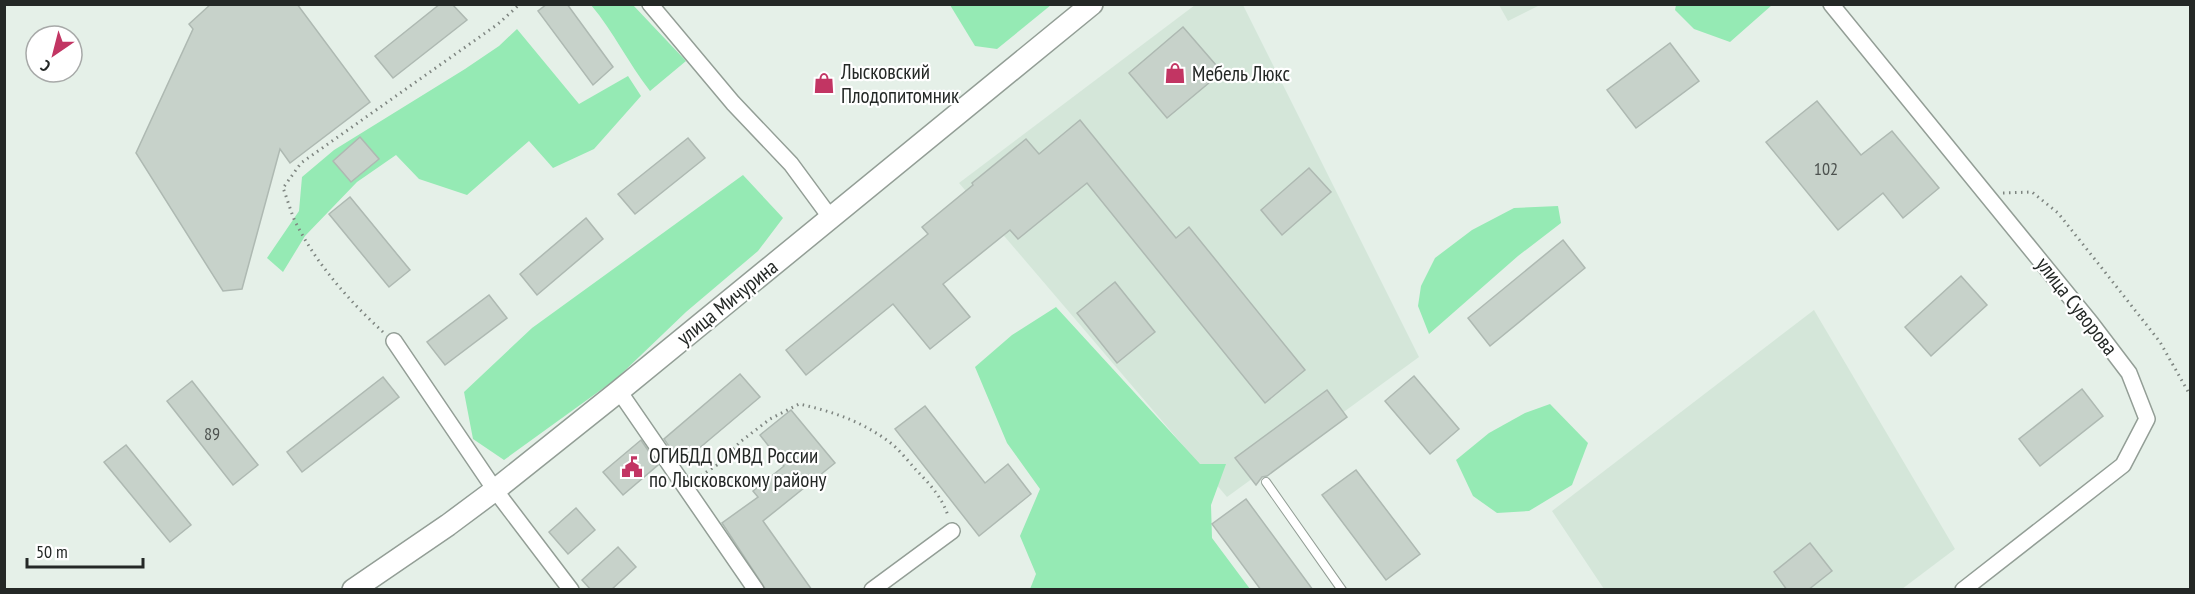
<svg xmlns="http://www.w3.org/2000/svg" width="2195" height="594" viewBox="0 0 2195 594" font-family="'PT Sans Narrow',sans-serif">
<style>
.built{fill:#d4e6d9}
.green{fill:#95eab4}
.building{fill:#c7d2ca;stroke:#aeb9b2;stroke-width:1.5}
.lines{fill:none;stroke-linecap:round;stroke-linejoin:round}
.lane-casing{stroke:#939e96;stroke-width:10}
.street-casing{stroke:#939e96;stroke-width:18}
.secondary-casing{stroke:#939e96;stroke-width:24}
.path{stroke:#7e8580;stroke-width:3;stroke-dasharray:1.5 4.5;stroke-linecap:butt}
.lane{stroke:#fff;stroke-width:8}
.street{stroke:#fff;stroke-width:15}
.secondary{stroke:#fff;stroke-width:21}
.labels{text-anchor:middle;dominant-baseline:central;stroke-width:4.5;stroke-linejoin:round;paint-order:stroke}
.number-label{font-size:18px;fill:#4d524f}
.poi-label{font-size:21px;fill:#242826;stroke:#fff;text-anchor:start}
.street-label{font-size:21px;fill:#242826;stroke:#fff}
</style>
<rect width="100%" height="100%" fill="#e5f0e8"/>
<g class="built">
<path d="M1195,5H1243L1419,357L1227,497L959,183Z"/>
<path d="M1499,5H1540L1508,21Z"/>
<path d="M1814,310L1955,549L1902,589H1604L1552,511Z"/>
</g>
<g class="green">
<path d="M591,5H633L686,61L650,91C628,63 614,32 591,5Z"/>
<path d="M950,5H1051L997,49L975,46Z"/>
<path d="M1676,5V4L1772,5L1730,42L1694,29L1675,10Z"/>
<path d="M517,29L579,104L628,76L641,96L594,149L553,168L529,141L467,195L419,179L396,155L357,182L305,236L283,272L267,258L299,211L302,177L334,150L465,69L499,46Z"/>
<path d="M743,175L783,218L758,251L686,312L616,379L504,460L473,439L464,392L532,328Z"/>
<path d="M1558,206L1561,223L1518,256L1429,334L1418,306L1421,286L1435,258L1472,230L1514,208Z"/>
<path d="M1056,307L1200,464H1226L1211,505L1212,538L1250,589H1030L1036,574L1020,536L1040,489L1007,443L975,367L1012,335Z"/>
<path d="M1550,404L1588,443L1572,485L1529,511L1497,513L1473,496L1456,460L1489,433L1525,413Z"/>
</g>
<g class="building">
<path d="M211,4H297L370,102L290,163L280,149L242,289L223,291L136,153L193,29L189,24Z"/>
<path d="M440,4H452L467,20L393,78L375,56Z"/>
<path d="M547,4H567L613,67L593,85L538,11Z"/>
<path d="M1183,27L1222,72L1167,118L1129,73Z"/>
<path d="M1670,43L1699,81L1636,128L1607,90Z"/>
<path d="M1817,101L1861,155L1892,131L1939,188L1903,218L1883,193L1838,230L1766,142Z"/>
<path d="M1080,120L1176,238L1189,227L1305,370L1265,403L1087,183L1018,239L1010,230L943,284L970,317L930,349L893,304L806,375L786,350L928,234L922,227L973,185L972,183L1026,139L1039,154Z"/>
<path d="M360,137L379,159L351,182L333,161Z"/>
<path d="M688,138L705,158L635,214L618,194Z"/>
<path d="M1309,168L1331,192L1282,235L1261,210Z"/>
<path d="M350,197L410,270L389,287L329,214Z"/>
<path d="M586,218L603,239L537,295L520,274Z"/>
<path d="M1563,240L1585,268L1490,346L1468,318Z"/>
<path d="M1961,276L1987,305L1931,356L1905,327Z"/>
<path d="M1115,282L1155,332L1117,363L1077,313Z"/>
<path d="M489,295L507,318L445,365L427,342Z"/>
<path d="M740,374L760,397L684,461L675,451L673,452L664,439Z"/>
<path d="M1414,376L1459,429L1430,454L1385,401Z"/>
<path d="M383,377L399,397L302,472L287,452Z"/>
<path d="M192,381L258,465L233,485L167,401Z"/>
<path d="M2082,389L2103,416L2040,466L2019,439Z"/>
<path d="M1327,390L1347,417L1267,476L1262,477L1256,485L1235,458Z"/>
<path d="M925,406L985,483L1008,464L1031,494L979,536L895,429Z"/>
<path d="M791,410L835,463L763,521L812,590H766L722,523L758,497L753,491L784,466L760,435Z"/>
<path d="M641,440L658,465L623,495L603,472Z"/>
<path d="M126,445L191,525L170,542L104,462Z"/>
<path d="M1356,470L1420,554L1386,580L1322,495Z"/>
<path d="M1246,499L1313,590H1261L1212,524Z"/>
<path d="M576,508L595,530L568,554L549,532Z"/>
<path d="M1810,543L1832,571L1808,590H1787L1774,572Z"/>
<path d="M618,547L636,567L611,590H591L582,580Z"/>
</g>
<g class="lines">
<defs>
<path id="lane" d="M1266,482L1342,590"/>
<g id="street">
<path d="M650,4L733,103L791,164L830,217"/>
<path d="M1831,4L2091,323L2129,373L2147,419L2123,465L1963,590"/>
<path d="M394,341L495,490L571,590"/>
<path d="M619,391L756,590"/>
<path d="M872,590L952,531"/>
</g>
<path id="secondary" d="M353,590L448,525L495,490L619,391L1092,4"/>
</defs>
<use href="#lane" class="lane-casing"/>
<use href="#street" class="street-casing"/>
<use href="#secondary" class="secondary-casing"/>
<g class="path">
<path d="M2003,193L2032,192L2058,213L2101,267L2160,342L2190,395"/>
<path d="M383,332C348,300 314,261 294,219C290,209 287,198 283,188L301,163L498,24L520,4"/>
<path d="M696,479L720,463L740,442L770,419L799,404C831,411 861,421 888,441C899,449 908,461 917,471C930,484 943,499 948,516"/>
</g>
<use href="#lane" class="lane"/>
<use href="#street" class="street"/>
<use href="#secondary" class="secondary"/>
</g>
<defs>
<symbol id="shop-bare" viewBox="-9 -9 18 18"><path d="M-5-2.5h2.3a2.7 3.5 0 0 1 5.4 0H5L5.5 6h-11ZM-1.5-2.5h3a1.5 2.3 0 0 0-3 0Z" fill="#c23563" stroke="#fff" stroke-width="2.5" paint-order="stroke"/></symbol>
<symbol id="civic-bare" viewBox="-9 -9 18 18"><path d="M-.6-6.5H3V-4.5H.6V-3L4-1V1h2V6H-6V1h2V-1L-.6-3ZM-1.2 2.5V6h2.4V2.5Z" fill="#c23563" stroke="#fff" stroke-width="2.5" paint-order="stroke"/></symbol>
</defs>
<g fill-rule="evenodd">
<use href="#shop-bare" x="1160" y="58" width="30" height="30"/>
<use href="#shop-bare" x="809" y="68" width="30" height="30"/>
<use href="#civic-bare" x="617" y="452" width="30" height="30"/>
</g>
<g class="labels">
<g class="number-label">
<text x="1826" y="168">102</text>
<text x="212" y="433">89</text>
</g>
<g class="poi-label">
<text x="841" y="71">Лысковский<tspan x="841" dy="24">Плодопитомник</tspan></text>
<text x="1192" y="73">Мебель Люкс</text>
<text x="649" y="455">ОГИБДД ОМВД России<tspan x="649" dy="24">по Лысковскому району</tspan></text>
</g>
<g class="street-label">
<text transform="translate(727 302) rotate(-39)">улица Мичурина</text>
<text transform="translate(2077 306) rotate(52)">улица Суворова</text>
</g>
</g>
<rect width="2195" height="594" fill="none" stroke="#242826" stroke-width="12"/>
<g transform="translate(54 54) rotate(215)"><circle r="28" fill="#ffffff" stroke="#a7a9a8" stroke-width="1.5"/>
<path d="M0-4.5L10 22L0 15L-10 22Z" fill="#c23563"/>
<text y="-9" font-size="16" font-weight="bold" text-anchor="middle" fill="#242826">С</text>
</g>
<path d="M27 558v9h116v-9" fill="none" stroke="#242826" stroke-width="3"/>
<text x="36" y="558" font-size="18" fill="#242826" stroke="#ffffff" stroke-width="4.5" paint-order="stroke">50 m</text>
</svg>
